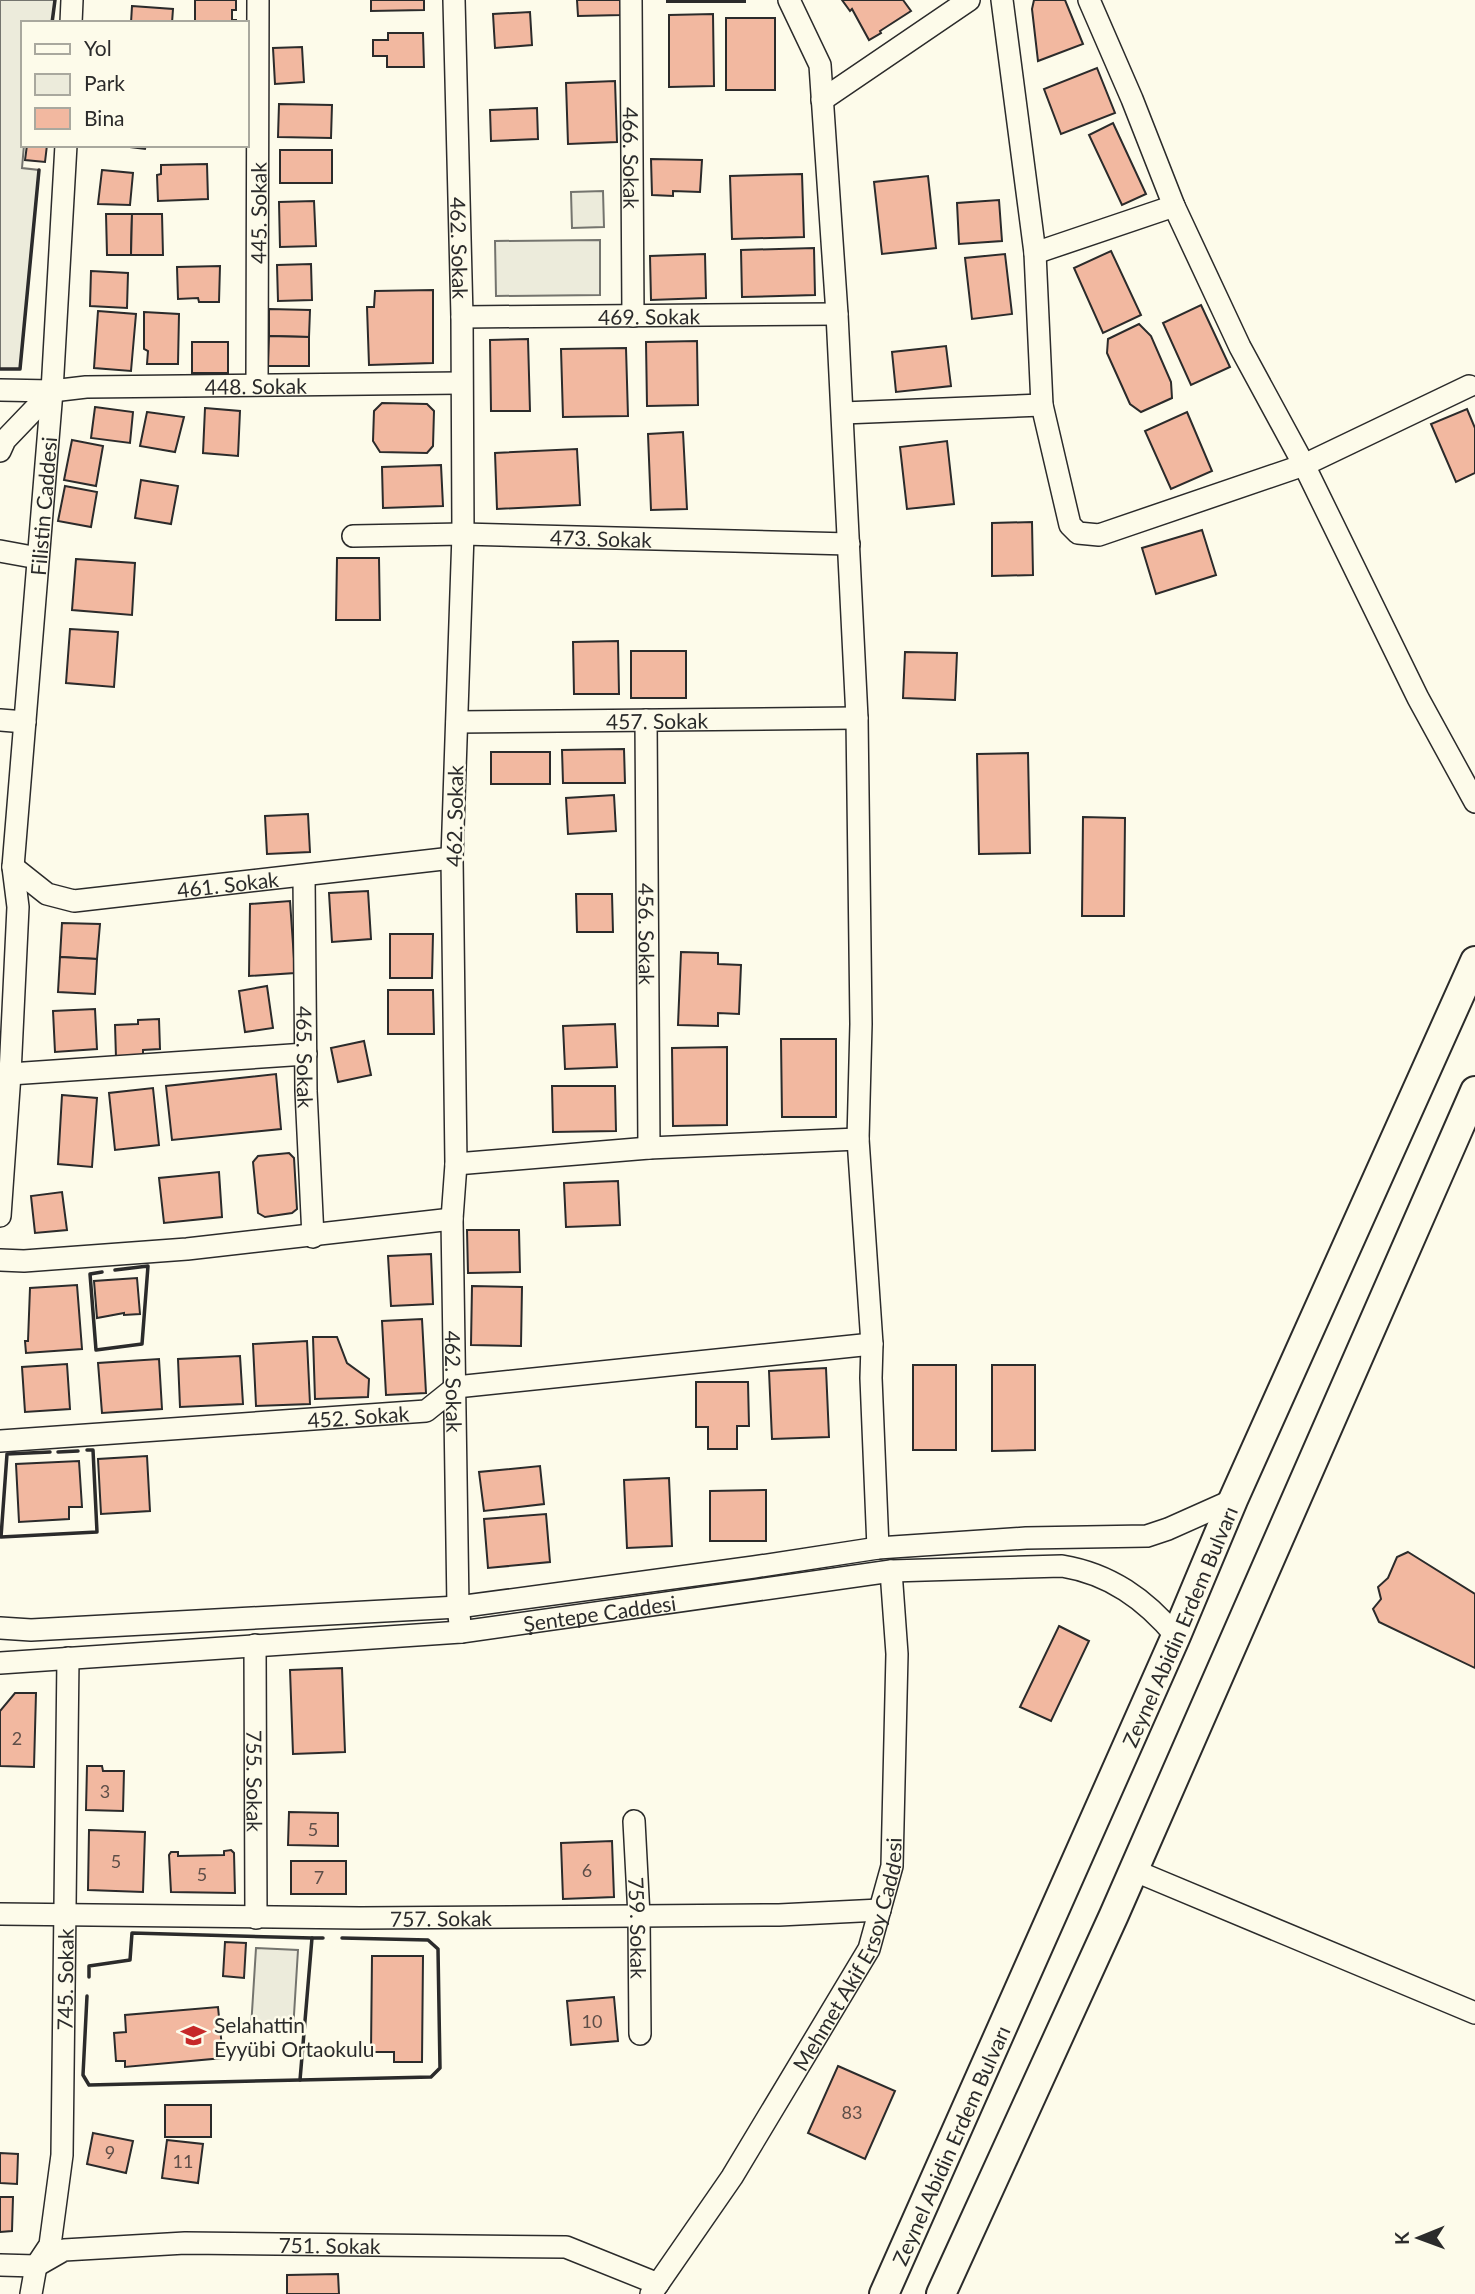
<svg xmlns="http://www.w3.org/2000/svg" width="1475" height="2294" viewBox="0 0 1475 2294" font-family="Lato,sans-serif">
<style>
.green{fill:#ecebdb;stroke:#74746e;stroke-width:2}
.building{fill:#f2b8a0;stroke:#2b2b2b;stroke-width:2}
.lines{fill:none;stroke-linecap:round;stroke-linejoin:round}
.minor-casing{stroke:#2b2b2b;stroke-width:24}
.major-casing{stroke:#2b2b2b;stroke-width:32}
.minor{stroke:#fdfbea;stroke-width:21}
.major{stroke:#fdfbea;stroke-width:28}
.wall{stroke:#2b2b2b;stroke-width:3.5}
.labels{text-anchor:middle;dominant-baseline:central;stroke-width:5;stroke-linejoin:round;paint-order:stroke}
.number-label{font-size:18px;fill:#5d4e48}
.street-label{font-size:21px;fill:#2b2b2b;stroke:#fdfbea}
.poi-label{font-size:21px;fill:#2b2b2b;stroke:#fdfbea;text-anchor:start}
</style>
<rect width="100%" height="100%" fill="#fdfbea"/>
<g class="green">
<path d="M0,0H55L52,23H23L24,145L22,168L39,170L20,369H0Z"/>
<path d="M603,191L604,227L572,228L571,192Z"/>
<path d="M600,240V295L496,296L495,241Z"/>
<path d="M256,1948L298,1950L293,2031L251,2028Z"/>
</g>
<g class="building">
<path d="M195,0H236V10H232V20H236V23H195Z"/>
<path d="M371,0H424V10L371,11Z"/>
<path d="M577,0H621V15L578,16Z"/>
<rect x="667" y="0" width="78" height="2"/>
<path d="M842,0H903L911,11L880,31L881,33L869,40L852,9L850,11Z"/>
<path d="M1034,0H1065L1083,44L1038,61L1032,9Z"/>
<path d="M132,6L173,9L172,23H131Z"/>
<path d="M530,12L532,45L495,48L493,14Z"/>
<path d="M713,14L714,86L669,87V15Z"/>
<rect x="726" y="18" width="49" height="72"/>
<path d="M388,33H423L424,67H387V56H373V40H388Z"/>
<path d="M302,47L304,82L275,84L273,48Z"/>
<path d="M1097,68L1115,113L1061,134L1044,89Z"/>
<path d="M615,81L617,142L568,144L566,83Z"/>
<path d="M279,104L332,105L331,138L278,137Z"/>
<path d="M537,108L538,139L491,141L490,110Z"/>
<path d="M1113,123L1146,194L1122,205L1089,135Z"/>
<path d="M27,145H47L45,162L25,160Z"/>
<path d="M113,145H146L145,149Z"/>
<rect x="280" y="150" width="52" height="33"/>
<path d="M651,159L702,160L700,192L673,191V196L652,195Z"/>
<path d="M207,164L208,199L158,201L157,175L161,174V165Z"/>
<path d="M102,170L133,173L130,205L98,204Z"/>
<path d="M802,174L804,237L732,239L730,176Z"/>
<path d="M928,176L936,248L882,254L874,182Z"/>
<path d="M999,200L1002,241L959,244L957,203Z"/>
<path d="M314,201L316,246L280,247L279,202Z"/>
<path d="M106,214H132L131,255H107Z"/>
<path d="M132,214H162L163,255H131Z"/>
<path d="M814,248L815,295L742,297L741,250Z"/>
<path d="M1111,251L1141,315L1103,333L1074,268Z"/>
<path d="M705,254L706,298L651,300L650,256Z"/>
<path d="M1005,254L1012,314L972,319L965,258Z"/>
<path d="M311,264L312,300L278,301L277,265Z"/>
<path d="M220,266L219,302H199L198,298L178,299L177,267Z"/>
<path d="M91,271L128,273L127,308L90,306Z"/>
<path d="M433,290V363L369,365L367,307H374L375,291Z"/>
<path d="M1201,305L1230,367L1191,385L1163,323Z"/>
<path d="M269,309L310,310L309,337L269,336Z"/>
<path d="M98,311L136,314L131,371L94,368Z"/>
<path d="M144,312L179,314L178,364H147L148,351L144,349Z"/>
<path d="M1139,324L1151,336L1171,382L1172,398L1141,412L1130,404L1107,353L1108,339Z"/>
<path d="M269,336L309,337V366H268Z"/>
<path d="M528,339L530,411H491L490,340Z"/>
<path d="M697,341L698,405L647,406L646,342Z"/>
<rect x="192" y="342" width="36" height="31"/>
<path d="M946,346L951,386L896,392L892,352Z"/>
<path d="M626,348L628,416L563,417L561,349Z"/>
<path d="M382,403L427,404L434,411L433,446L427,453L380,452L373,441L374,411Z"/>
<path d="M95,407L133,412L130,443L91,438Z"/>
<path d="M205,408L240,411L238,456L203,453Z"/>
<path d="M1467,409L1475,428V473L1456,482L1431,424Z"/>
<path d="M147,412L184,417L175,452L140,446Z"/>
<path d="M1187,412L1212,471L1171,489L1145,431Z"/>
<path d="M683,432L687,509L651,510L648,434Z"/>
<path d="M72,440L103,446L96,486L64,480Z"/>
<path d="M947,441L954,504L907,509L900,447Z"/>
<path d="M577,449L580,505L497,509L495,453Z"/>
<path d="M441,465L443,506L383,508L382,467Z"/>
<path d="M141,480L178,486L171,524L135,518Z"/>
<path d="M65,486L97,492L91,527L58,521Z"/>
<path d="M1032,522L1033,575L992,576V523Z"/>
<path d="M1202,530L1216,575L1156,594L1142,548Z"/>
<path d="M337,558H379L380,620H336Z"/>
<path d="M76,559L135,563L132,615L72,610Z"/>
<path d="M70,629L118,632L114,687L66,683Z"/>
<path d="M618,641L619,694H574L573,642Z"/>
<rect x="631" y="651" width="55" height="47"/>
<path d="M905,652L957,653L955,700L903,698Z"/>
<path d="M624,749L625,783H563L562,750Z"/>
<rect x="491" y="752" width="59" height="32"/>
<path d="M1028,753L1030,853L979,854L977,754Z"/>
<path d="M614,795L616,831L568,834L566,798Z"/>
<path d="M308,814L310,852L267,854L265,816Z"/>
<path d="M1083,817L1125,818L1124,916H1082Z"/>
<path d="M368,891L371,939L332,942L329,893Z"/>
<path d="M576,894H612L613,932H577Z"/>
<path d="M290,901L295,973L249,976L250,904Z"/>
<path d="M62,923L100,924L97,959L60,957Z"/>
<path d="M390,934H433L432,978H390Z"/>
<path d="M681,952L718,953V964L741,965L739,1014L718,1013V1026L678,1025Z"/>
<path d="M60,957L97,959L95,994L58,992Z"/>
<path d="M267,986L273,1028L245,1032L239,991Z"/>
<path d="M388,990H433L434,1034H388Z"/>
<path d="M95,1009L97,1049L55,1052L53,1011Z"/>
<path d="M159,1019L160,1049L143,1050V1056L116,1058L115,1025L138,1024V1020Z"/>
<path d="M615,1024L617,1067L565,1069L563,1026Z"/>
<path d="M781,1039H836V1117H782Z"/>
<path d="M364,1041L371,1075L338,1082L331,1048Z"/>
<path d="M727,1047V1125L673,1126L672,1048Z"/>
<path d="M276,1074L281,1129L172,1140L166,1086Z"/>
<path d="M552,1086H615L616,1131L553,1132Z"/>
<path d="M153,1088L159,1145L115,1150L109,1093Z"/>
<path d="M62,1095L97,1098L92,1167L58,1164Z"/>
<path d="M289,1153L294,1158L297,1209L292,1213L265,1217L258,1213L253,1162L258,1156Z"/>
<path d="M219,1172L222,1217L164,1223L159,1178Z"/>
<path d="M618,1181L620,1225L566,1227L564,1183Z"/>
<path d="M62,1192L67,1230L35,1233L31,1196Z"/>
<path d="M467,1230H519L520,1272L468,1273Z"/>
<path d="M431,1254L433,1304L391,1306L388,1256Z"/>
<path d="M137,1278L140,1314L124,1315V1313L97,1318L94,1281Z"/>
<path d="M77,1285L82,1349L26,1353L25,1341H28L30,1288Z"/>
<path d="M472,1286L522,1287L521,1346L471,1345Z"/>
<path d="M422,1319L426,1393L386,1395L382,1321Z"/>
<path d="M313,1337H337L347,1363L369,1379L368,1397L315,1399Z"/>
<path d="M307,1341L310,1404L256,1406L253,1344Z"/>
<path d="M240,1356L243,1404L180,1407L178,1359Z"/>
<path d="M159,1359L162,1409L102,1413L98,1363Z"/>
<path d="M67,1364L70,1409L25,1412L22,1367Z"/>
<rect x="913" y="1365" width="43" height="85"/>
<path d="M992,1365H1035V1450L992,1451Z"/>
<path d="M826,1368L829,1437L772,1439L769,1371Z"/>
<path d="M696,1382H748L749,1426H737V1449H708V1427H696Z"/>
<path d="M147,1456L150,1511L101,1514L98,1459Z"/>
<path d="M79,1461L82,1507H69V1519L19,1522L16,1464Z"/>
<path d="M540,1466L544,1504L484,1511L479,1472Z"/>
<path d="M669,1478L672,1546L627,1548L624,1480Z"/>
<path d="M766,1490V1541H710V1491Z"/>
<path d="M546,1514L550,1562L488,1568L484,1519Z"/>
<path d="M1408,1552L1475,1594V1668L1379,1622L1373,1609L1381,1599L1378,1587L1388,1578L1397,1557Z"/>
<path d="M1059,1626L1089,1641L1051,1721L1020,1707Z"/>
<path d="M342,1668L345,1752L293,1754L290,1670Z"/>
<path d="M15,1693H36L34,1767L0,1766V1711Z"/>
<path d="M87,1766H102L103,1771H124L123,1811L86,1810Z"/>
<path d="M289,1812L338,1813V1846L288,1845Z"/>
<path d="M89,1830L145,1832L143,1892L88,1890Z"/>
<path d="M612,1841L614,1897L563,1899L561,1843Z"/>
<path d="M231,1850L234,1853L235,1893L171,1892L169,1855L171,1852H178V1856L224,1855V1851Z"/>
<rect x="291" y="1861" width="55" height="33"/>
<path d="M225,1942L246,1943L244,1978L223,1976Z"/>
<path d="M372,1956H423L422,2062H394V2052H371Z"/>
<path d="M614,1997L618,2041L571,2045L567,2001Z"/>
<path d="M218,2007L223,2058L125,2067V2061H116L114,2033L126,2032L125,2015Z"/>
<path d="M838,2066L895,2091L865,2159L808,2133Z"/>
<rect x="165" y="2105" width="46" height="32"/>
<path d="M93,2133L133,2141L126,2173L87,2164Z"/>
<path d="M167,2140L203,2144L198,2183L162,2178Z"/>
<path d="M0,2153L18,2154L17,2184L0,2183Z"/>
<path d="M0,2197H13L12,2231L0,2232Z"/>
<path d="M338,2274L339,2294H287V2275Z"/>
</g>
<g class="lines">
<defs>
<g id="minor">
<path id="s1" d="M454,0L462,317L463,534L452,858L456,1164L452,1219L458,1607L461,1632"/>
<path id="s2" d="M631,0L633,316"/>
<path d="M789,0L820,65L837,314L857,718L861,1024L858,1139L872,1344L871,1378L878,1548"/>
<path d="M1002,0L1035,253L1042,405L1070,525L1078,533L1099,535L1304,465L1469,386"/>
<path d="M1089,0L1132,99L1174,206L1240,347L1304,465L1418,698L1475,802"/>
<path d="M71,23L72,0"/>
<path d="M822,100L969,0"/>
<path d="M1035,253L1174,206"/>
<path id="s3" d="M462,317L837,314"/>
<path id="s4" d="M257,385L258,0"/>
<path id="s5" d="M0,390L52,391L86,387L460,383"/>
<path d="M843,413L1042,405"/>
<path d="M0,451L5,440L52,391"/>
<path id="s6" d="M353,536L463,534L849,544"/>
<path d="M0,551L38,558"/>
<path d="M0,720L25,722"/>
<path id="s7" d="M646,720L649,1148"/>
<path id="s8" d="M457,722L857,718"/>
<path id="s9" d="M13,867L47,894L74,901L452,858"/>
<path id="s10" d="M304,877L306,1091L313,1237"/>
<path d="M10,1074L306,1054"/>
<path d="M456,1164L649,1148L858,1139"/>
<path id="s11" d="M0,1216L10,1074L18,907L13,867L52,391L66,145"/>
<path d="M0,1260L24,1261L187,1249L452,1219"/>
<path id="s12" d="M0,1441L426,1411L456,1387L872,1344"/>
<path d="M0,1628L31,1630L458,1607L754,1567L878,1548L1026,1538L1147,1536L1168,1529L1233,1500"/>
<path id="s13" d="M255,1645L256,1918"/>
<path id="s14" d="M0,1663L461,1632L891,1571L1062,1566C1110,1574 1145,1599 1176,1636"/>
<path id="s15" d="M634,1821L639,1916L640,2034"/>
<path d="M1133,1870L1475,2013"/>
<path id="s16" d="M0,1914L360,1918L779,1915L880,1910"/>
<path id="s17" d="M0,2265L36,2266L64,2250L185,2243L566,2247L658,2284"/>
<path id="s18" d="M31,2294L36,2266L50,2245L62,2155L68,1658"/>
<path id="s19" d="M651,2294L732,2177L869,1949L892,1866L897,1654L891,1571"/>
</g>
<g id="major">
<path id="s20" d="M884,2294L1176,1636L1233,1500L1475,961"/>
<path d="M941,2294L1114,1915L1475,1091"/>
</g>
</defs>
<use href="#minor" class="minor-casing"/>
<use href="#major" class="major-casing"/>
<use href="#minor" class="minor"/>
<use href="#major" class="major"/>
<g class="wall">
<path d="M52,23L55,0"/>
<path d="M0,369H20L39,170"/>
<path d="M102,1272L90,1274L96,1350L142,1344L148,1266L115,1270"/>
<path d="M50,1452L7,1454L1,1537L97,1532L93,1450H87"/>
<path d="M58,1452L78,1451"/>
<path d="M323,1938H312L300,2080L431,2077L440,2068L438,1949L428,1940L342,1938"/>
<path d="M89,1977V1966L130,1960L132,1933L312,1938"/>
<path d="M87,1996L83,2075L89,2085L300,2080"/>
</g>
</g>
<defs>
<symbol id="school-bare" viewBox="-9 -9 18 18"><path d="M0-5L7-2L0 1L-7-2ZM-4 1L0 2.5L4 1V4Q0 6-4 4Z" fill="#c62828" stroke="#fdfbea" stroke-width="2.5" paint-order="stroke"/></symbol>
</defs>
<g fill-rule="evenodd">
<use href="#school-bare" x="176" y="2018" width="35" height="35"/>
</g>
<g class="labels">
<g class="number-label">
<text x="17" y="1738">2</text>
<text x="105" y="1791">3</text>
<text x="313" y="1829">5</text>
<text x="116" y="1861">5</text>
<text x="587" y="1870">6</text>
<text x="202" y="1874">5</text>
<text x="319" y="1877">7</text>
<text x="592" y="2021">10</text>
<text x="852" y="2112">83</text>
<text x="110" y="2152">9</text>
<text x="183" y="2161">11</text>
</g>
<g class="street-label">
<text stroke="none"><textPath href="#s2" startOffset="158">466. Sokak</textPath></text>
<text stroke="none"><textPath href="#s4" startOffset="172">445. Sokak</textPath></text>
<text stroke="none"><textPath href="#s1" startOffset="248">462. Sokak</textPath></text>
<text stroke="none"><textPath href="#s3" startOffset="187">469. Sokak</textPath></text>
<text stroke="none"><textPath href="#s5" startOffset="256">448. Sokak</textPath></text>
<text stroke="none"><textPath href="#s11" startOffset="712">Filistin Caddesi</textPath></text>
<text stroke="none"><textPath href="#s6" startOffset="248">473. Sokak</textPath></text>
<text stroke="none"><textPath href="#s8" startOffset="200">457. Sokak</textPath></text>
<text transform="translate(454 816) rotate(-89)">462. Sokak</text>
<text stroke="none"><textPath href="#s9" startOffset="226">461. Sokak</textPath></text>
<text stroke="none"><textPath href="#s7" startOffset="214">456. Sokak</textPath></text>
<text stroke="none"><textPath href="#s10" startOffset="180">465. Sokak</textPath></text>
<text stroke="none"><textPath href="#s1" startOffset="1382">462. Sokak</textPath></text>
<text stroke="none"><textPath href="#s12" startOffset="359">452. Sokak</textPath></text>
<text stroke="none"><textPath href="#s14" startOffset="602">Şentepe Caddesi</textPath></text>
<text stroke="none"><textPath href="#s20" startOffset="730">Zeynel Abidin Erdem Bulvarı</textPath></text>
<text stroke="none"><textPath href="#s13" startOffset="136">755. Sokak</textPath></text>
<text stroke="none"><textPath href="#s16" startOffset="441">757. Sokak</textPath></text>
<text stroke="none"><textPath href="#s15" startOffset="107">759. Sokak</textPath></text>
<text stroke="none"><textPath href="#s19" startOffset="396">Mehmet Akif Ersoy Caddesi</textPath></text>
<text stroke="none"><textPath href="#s18" startOffset="320">745. Sokak</textPath></text>
<text stroke="none"><textPath href="#s20" startOffset="163">Zeynel Abidin Erdem Bulvarı</textPath></text>
<text stroke="none"><textPath href="#s17" startOffset="334">751. Sokak</textPath></text>
</g>
<g class="poi-label">
<text x="214" y="2024">Selahattin<tspan x="214" dy="24">Eyyübi Ortaokulu</tspan></text>
</g>
</g>
<rect x="21" y="21" width="228" height="126" fill="#fdfbea" stroke="#a9a89e" stroke-width="2"/>
<rect x="35" y="44" width="35" height="10" fill="#fdfbea" stroke="#a9a89e" stroke-width="2"/>
<text x="84" y="56" font-size="21" fill="#2b2b2b">Yol</text>
<rect x="35" y="74" width="35" height="21" fill="#ecebdb" stroke="#a9a89e" stroke-width="2"/>
<text x="84" y="91" font-size="21" fill="#2b2b2b">Park</text>
<rect x="35" y="108" width="35" height="21" fill="#f2b8a0" stroke="#a9a89e" stroke-width="2"/>
<text x="84" y="126" font-size="21" fill="#2b2b2b">Bina</text>
<g transform="translate(1419 2238) rotate(269)" stroke="#fdfbea" stroke-width="5" paint-order="stroke">
<path d="M0-5L12 26L0 18L-12 26Z" fill="#2b2b2b"/>
<text y="-10" font-size="19" font-weight="bold" text-anchor="middle" fill="#2b2b2b">K</text>
</g>
</svg>
